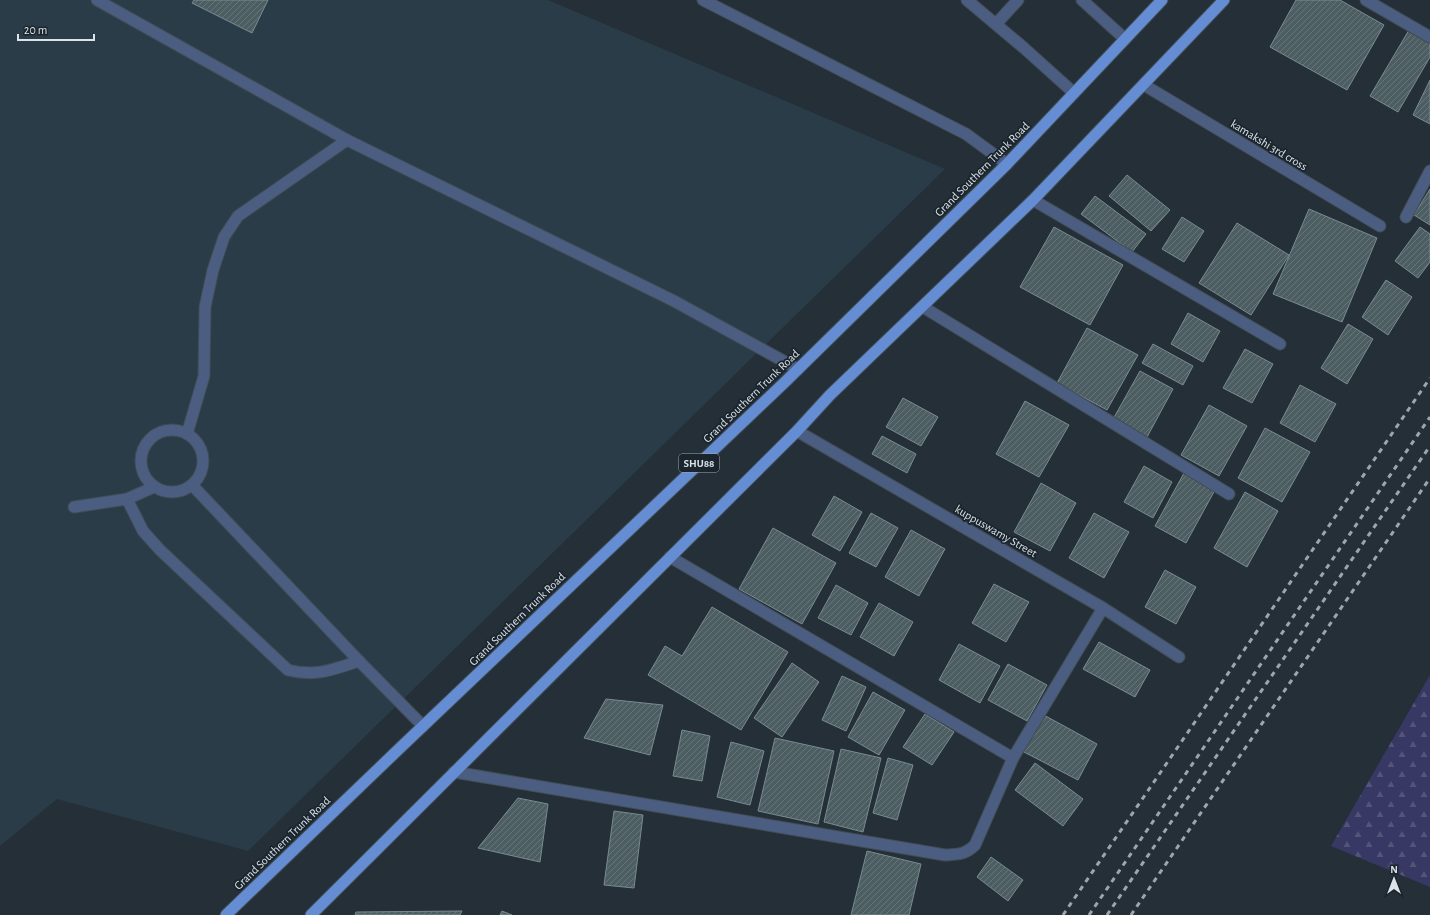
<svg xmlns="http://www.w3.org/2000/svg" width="1430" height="915" viewBox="0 0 1430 915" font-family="'Alegreya Sans',sans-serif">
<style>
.built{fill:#2b3c49}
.forest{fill:url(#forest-firs)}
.building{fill:url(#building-hatch);stroke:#798b91}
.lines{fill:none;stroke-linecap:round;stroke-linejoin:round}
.service-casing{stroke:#414c54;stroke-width:13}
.minor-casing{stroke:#414c54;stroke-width:13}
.primary-casing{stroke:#414c54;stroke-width:13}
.service{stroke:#4b5e81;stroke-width:11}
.minor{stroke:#4b5e81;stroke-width:11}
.primary{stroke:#658dd3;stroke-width:11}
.rail{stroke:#9ea6ad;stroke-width:3;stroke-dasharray:5 5;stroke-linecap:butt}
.labels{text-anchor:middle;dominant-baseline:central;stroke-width:3.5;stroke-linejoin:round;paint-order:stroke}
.shield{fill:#1a252e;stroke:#a1a9b0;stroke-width:1}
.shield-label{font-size:11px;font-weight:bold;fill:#dbe2e8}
.street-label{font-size:12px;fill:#dbe2e8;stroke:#1a252e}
</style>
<defs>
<pattern id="forest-firs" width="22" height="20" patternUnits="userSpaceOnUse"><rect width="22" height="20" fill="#383864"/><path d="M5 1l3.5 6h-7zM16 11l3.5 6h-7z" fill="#54547a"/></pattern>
<pattern id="building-hatch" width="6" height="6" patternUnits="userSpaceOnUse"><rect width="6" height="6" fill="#4d5e63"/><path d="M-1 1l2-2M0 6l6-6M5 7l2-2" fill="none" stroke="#667579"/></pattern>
</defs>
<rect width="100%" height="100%" fill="#242f38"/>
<path class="built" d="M0,0H548L945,169L248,851L57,799L0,846Z"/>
<path class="forest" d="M1430,675V887L1331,846Z"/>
<g class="building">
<path d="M194,0H268L252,33L192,3Z"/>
<path d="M1296,0H1340L1384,25L1347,90L1270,47Z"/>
<path d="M1409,30L1430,43V57L1398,112L1370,96Z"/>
<path d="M1430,80V124L1413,115Z"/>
<path d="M1127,175L1170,210L1151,231L1109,196Z"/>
<path d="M1430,189V225L1414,215Z"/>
<path d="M1095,196L1146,234L1132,252L1081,214Z"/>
<path d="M1309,209L1377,238L1342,322L1273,294Z"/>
<path d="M1182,217L1204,231L1184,262L1162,249Z"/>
<path d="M1237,223L1289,255L1251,315L1199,283Z"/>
<path d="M1054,227L1123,265L1090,325L1020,287Z"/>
<path d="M1420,227L1430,234V262L1418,278L1395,261Z"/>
<path d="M1386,280L1412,297L1388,335L1362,317Z"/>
<path d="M1188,313L1220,331L1203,362L1171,344Z"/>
<path d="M1348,324L1373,339L1347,384L1321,368Z"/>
<path d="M1087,328L1138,355L1107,410L1057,383Z"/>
<path d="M1153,344L1193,366L1183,385L1142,363Z"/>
<path d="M1245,349L1273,364L1252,403L1223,388Z"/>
<path d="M1140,371L1173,389L1146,439L1112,421Z"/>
<path d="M1300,385L1336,404L1315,442L1280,423Z"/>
<path d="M903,398L938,417L921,446L886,427Z"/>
<path d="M1025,401L1069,425L1039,477L996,454Z"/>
<path d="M1209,405L1247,426L1219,476L1181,455Z"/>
<path d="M1265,428L1310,452L1282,502L1238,478Z"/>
<path d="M882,436L916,454L907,473L872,454Z"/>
<path d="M1144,466L1172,482L1153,518L1124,502Z"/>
<path d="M1184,473L1215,490L1186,543L1155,526Z"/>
<path d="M1041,483L1076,503L1050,551L1014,532Z"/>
<path d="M1245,492L1278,511L1247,567L1214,548Z"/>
<path d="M834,496L862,512L840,551L812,535Z"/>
<path d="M871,513L898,528L876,567L849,553Z"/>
<path d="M1094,513L1129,532L1104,578L1069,558Z"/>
<path d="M773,528L836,563L802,624L739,589Z"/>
<path d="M911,530L945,549L919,596L885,577Z"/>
<path d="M1165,570L1196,587L1176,624L1145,607Z"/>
<path d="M994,584L1029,602L1006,642L972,623Z"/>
<path d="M836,585L868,603L851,635L818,618Z"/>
<path d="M879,603L913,622L894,656L860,637Z"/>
<path d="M712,607L788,652L741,730L648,675L665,646L682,656Z"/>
<path d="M1099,642L1150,670L1135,697L1083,669Z"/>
<path d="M959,644L1000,666L980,703L939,680Z"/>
<path d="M792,663L819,682L782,737L754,718Z"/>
<path d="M1008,664L1047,685L1027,721L988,700Z"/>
<path d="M842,676L866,687L846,731L822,720Z"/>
<path d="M873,692L905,710L879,755L848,737Z"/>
<path d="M606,699L663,705L650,755L584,738Z"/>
<path d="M925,714L954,732L932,765L903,747Z"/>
<path d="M1042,714L1097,744L1078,780L1022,751Z"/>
<path d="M682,730L710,736L702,781L673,776Z"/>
<path d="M775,738L834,751L818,824L758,811Z"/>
<path d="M731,742L764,751L750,805L717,797Z"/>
<path d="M841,749L881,758L863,832L824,822Z"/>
<path d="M888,758L913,765L897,820L873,813Z"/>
<path d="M1035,763L1083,799L1063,826L1015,790Z"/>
<path d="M518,798L548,804L540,862L478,848Z"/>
<path d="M614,811L643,815L634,888L604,885Z"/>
<path d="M867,851L921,864L909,915H851Z"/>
<path d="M991,857L1023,880L1008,901L977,877Z"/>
<path d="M462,911L460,915H355L356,912Z"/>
<path d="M502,911L512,915H500Z"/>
</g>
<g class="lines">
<defs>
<g id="service">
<path d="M97,0L347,140L674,301L798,369"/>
<path d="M967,0L1024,48L1074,93"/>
<path d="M1082,0L1125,39"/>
<path d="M996,24L1018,0"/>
<circle cx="172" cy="461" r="31"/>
<path d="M187,434L204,376L205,307L213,270L224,237L238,216L347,140"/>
<path d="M192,485L359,661L423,726"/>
<path d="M127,499L143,531L160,550L288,670C315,677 332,670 359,661"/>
<path d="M74,507L127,499L154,487"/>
</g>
<g id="minor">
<path d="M703,0L966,134L1007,164"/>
<path d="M1366,0L1430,37"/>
<path d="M1144,85L1380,226"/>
<path d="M1033,200L1280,344"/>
<path d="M1406,217L1430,171"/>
<path d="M923,307L1229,494"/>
<path d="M797,431L1103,608L1179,657"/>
<path d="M670,557L1013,758"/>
<path d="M454,772L945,855C958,854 965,855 975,845L1013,758L1103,608"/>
</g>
<g id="primary">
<path d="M226,915L401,747L785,382L1007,164L1162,0"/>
<path d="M311,915L797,431L830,395L1033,200L1224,0"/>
</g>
</defs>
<use href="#service" class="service-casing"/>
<use href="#minor" class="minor-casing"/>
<use href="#primary" class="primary-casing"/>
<use href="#service" class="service"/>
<use href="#minor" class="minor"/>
<use href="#primary" class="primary"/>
<g class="rail">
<path d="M1063,915L1430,378"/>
<path d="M1089,915L1430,417"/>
<path d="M1107,915L1430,446"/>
<path d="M1131,915L1430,478"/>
</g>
</g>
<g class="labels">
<rect class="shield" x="679" y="454" width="40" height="18" rx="3"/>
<g class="shield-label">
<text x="699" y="463">SHU88</text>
</g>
<g class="street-label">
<text transform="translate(1269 145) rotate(31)">kamakshi 3rd cross</text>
<text transform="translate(982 169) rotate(-45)">Grand Southern Trunk Road</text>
<text transform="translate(751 396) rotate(-44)">Grand Southern Trunk Road</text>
<text transform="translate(996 531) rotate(30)">kuppuswamy Street</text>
<text transform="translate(517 619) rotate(-44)">Grand Southern Trunk Road</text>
<text transform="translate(282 843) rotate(-44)">Grand Southern Trunk Road</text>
</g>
</g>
<g transform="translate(1394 879)" stroke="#1a252e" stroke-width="3" paint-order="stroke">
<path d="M0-3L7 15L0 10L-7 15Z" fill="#dbe2e8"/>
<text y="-6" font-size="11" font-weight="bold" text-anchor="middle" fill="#dbe2e8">N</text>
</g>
<path d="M18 34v6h76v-6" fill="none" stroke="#dbe2e8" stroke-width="2"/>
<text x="24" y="34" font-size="12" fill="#dbe2e8" stroke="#1a252e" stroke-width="3" paint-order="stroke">20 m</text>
</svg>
